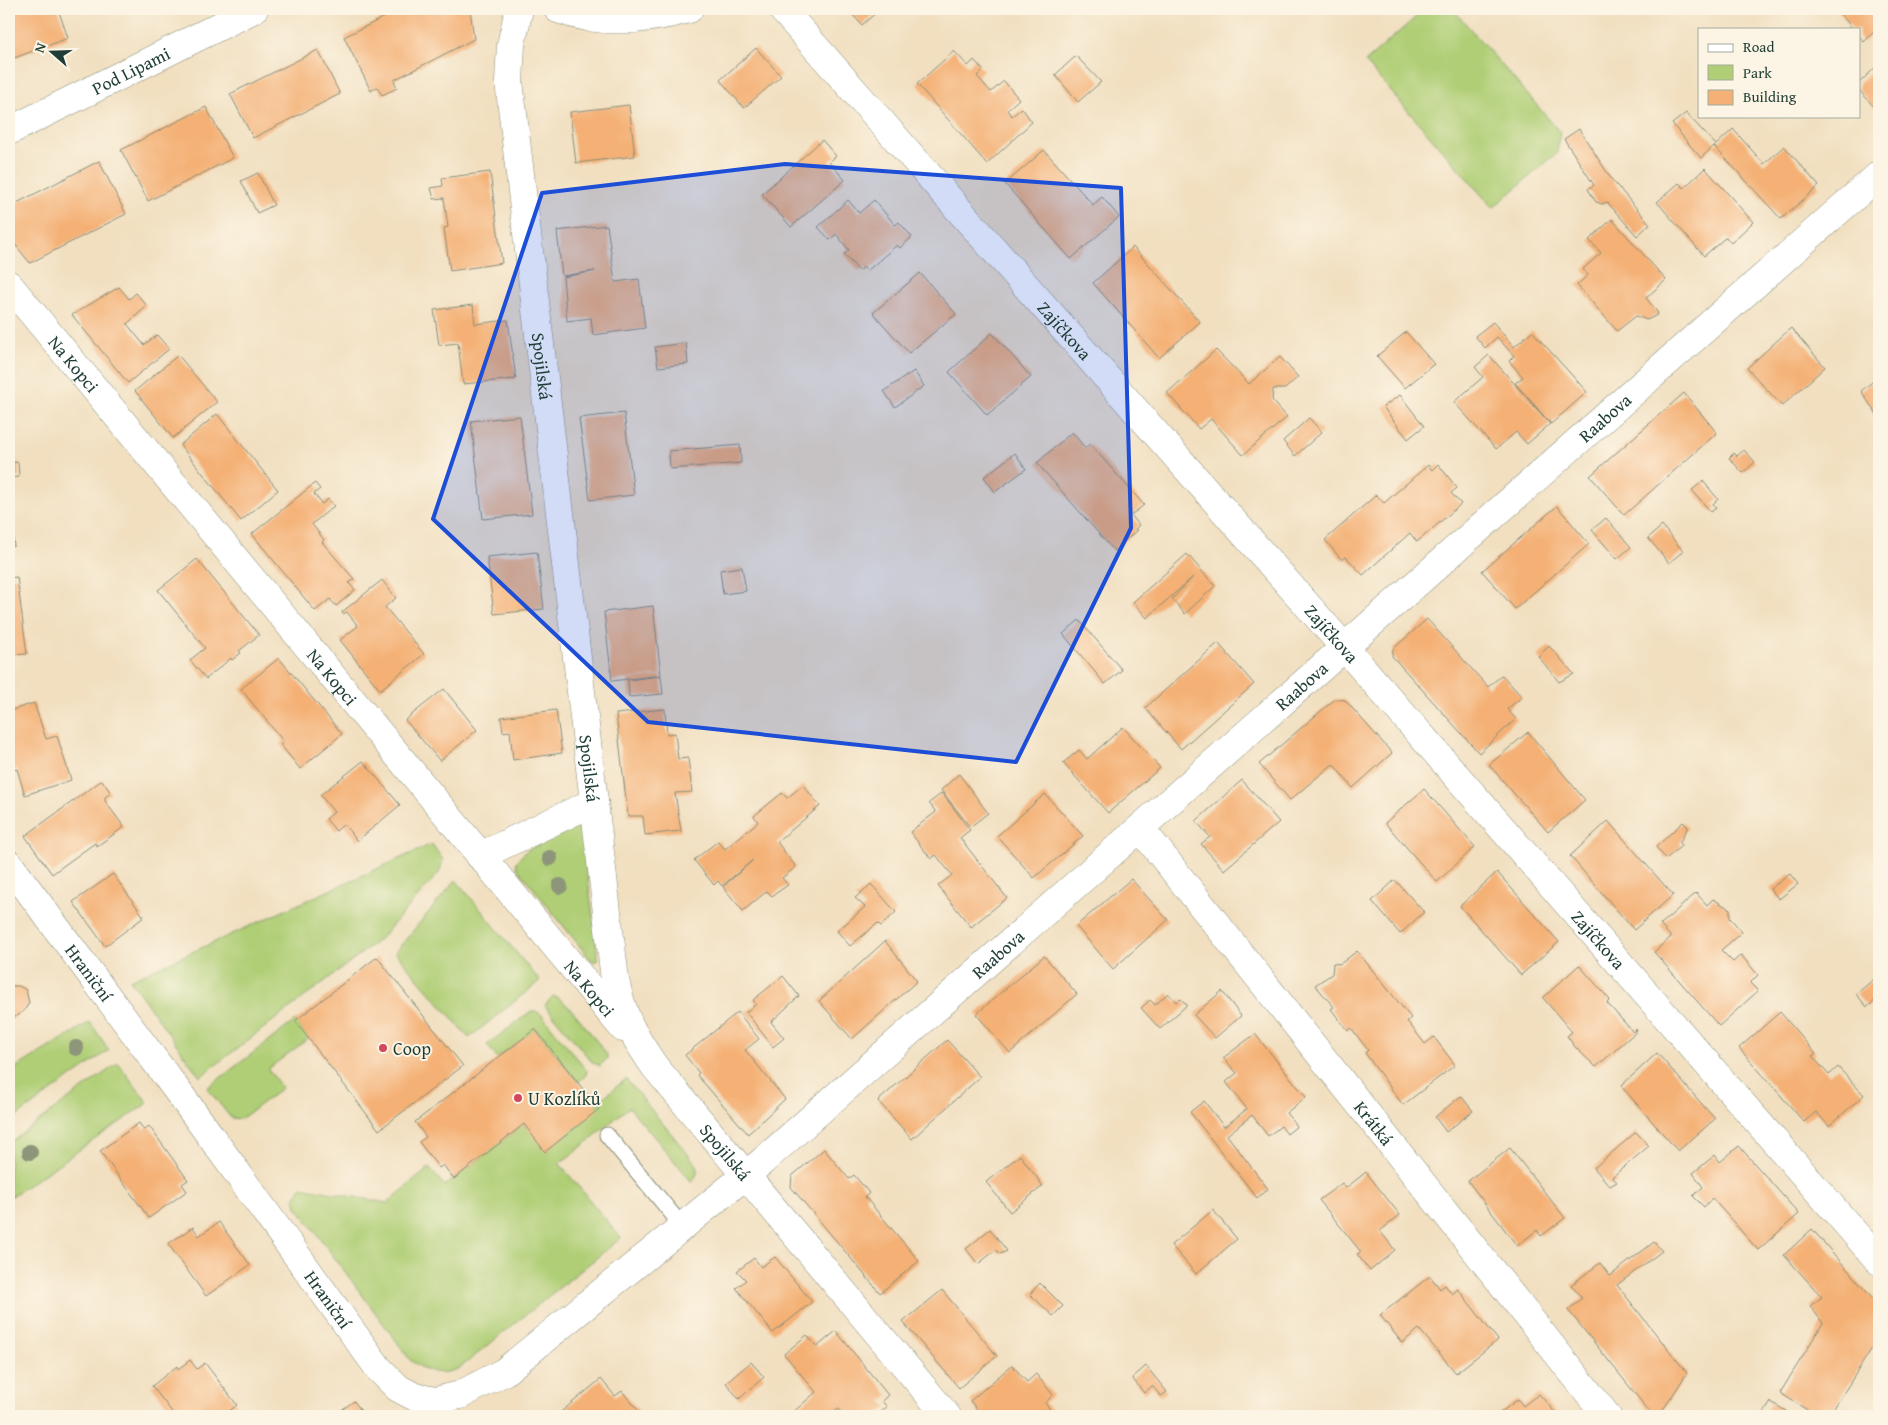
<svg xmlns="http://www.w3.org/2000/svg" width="1888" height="1425" viewBox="0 0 1888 1425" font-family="'Gentium Book Plus',serif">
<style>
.green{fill:#afce75;stroke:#678654}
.building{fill:#f4b075}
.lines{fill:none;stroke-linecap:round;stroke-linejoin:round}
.service-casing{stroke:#888e7a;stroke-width:17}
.minor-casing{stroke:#888e7a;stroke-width:29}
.service{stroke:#fff;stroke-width:15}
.minor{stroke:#fff;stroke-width:28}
.tree{fill:#8d967a}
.marked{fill:#1d4ed8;fill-opacity:0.2;stroke:#1d4ed8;stroke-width:4;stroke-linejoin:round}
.poi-dot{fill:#d1495b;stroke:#fcf5e5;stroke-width:2}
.labels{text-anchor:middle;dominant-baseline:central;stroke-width:4;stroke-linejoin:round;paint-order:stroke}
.street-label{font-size:18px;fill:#1f3d34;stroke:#fcf5e5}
.poi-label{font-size:18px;fill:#1f3d34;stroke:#fcf5e5;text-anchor:start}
</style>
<rect width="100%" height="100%" fill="#fcf5e5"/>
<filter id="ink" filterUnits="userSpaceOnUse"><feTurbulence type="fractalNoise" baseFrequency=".02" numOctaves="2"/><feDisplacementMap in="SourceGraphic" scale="10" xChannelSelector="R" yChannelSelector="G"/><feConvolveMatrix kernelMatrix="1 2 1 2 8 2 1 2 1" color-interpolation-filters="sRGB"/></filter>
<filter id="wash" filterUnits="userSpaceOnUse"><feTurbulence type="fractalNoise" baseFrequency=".0096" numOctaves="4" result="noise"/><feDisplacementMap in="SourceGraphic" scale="20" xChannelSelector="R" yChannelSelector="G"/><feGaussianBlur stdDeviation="1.12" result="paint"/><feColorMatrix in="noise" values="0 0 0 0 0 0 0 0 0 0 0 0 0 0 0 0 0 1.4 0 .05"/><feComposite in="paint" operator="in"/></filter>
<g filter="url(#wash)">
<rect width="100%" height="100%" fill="#f1dfc0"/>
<g class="green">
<path d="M1425,9H1453L1560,132L1557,153L1493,208L1365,62Z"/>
<path d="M576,827L582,831L598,958L595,962L590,959L517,868L516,862L527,850Z"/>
<path d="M432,844L443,860L439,873L380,939L200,1077L130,980Z"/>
<path d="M456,880L540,981L469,1038L395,952Z"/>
<path d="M553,996C567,998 597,1042 607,1055V1059L600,1066L592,1062L547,1008L545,1005Z"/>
<path d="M531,1011H536L542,1015L587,1071L586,1075L578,1082L536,1029L497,1058L487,1045Z"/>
<path d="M295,1021L309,1038L268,1069L282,1088L241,1119L231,1118L207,1088Z"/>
<path d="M90,1022L109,1050L9,1122V1072Z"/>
<path d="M118,1063L148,1103L9,1198V1143Z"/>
<path d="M626,1079L697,1165V1174L692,1182L629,1107L574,1153L559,1163L621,1238L461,1367C441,1377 429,1373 411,1361L297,1207L295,1197L301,1187L387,1203L429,1168L445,1186L524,1124L546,1151L598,1109L595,1104Z"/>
</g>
<g id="blocks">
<g class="building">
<path d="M9,9H58L68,38L9,60Z"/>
<path d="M401,9H470L474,39L394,80L397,88L382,95L377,87L371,91L344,37Z"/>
<path d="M847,9H880L862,25Z"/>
<path d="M1840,9H1879V27L1864,42L1859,36V29H1853L1838,11Z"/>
<path d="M756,48L781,76L744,108L720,80Z"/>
<path d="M318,50L340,94L253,138L230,94Z"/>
<path d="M954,51L968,66L974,60L983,70L977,76L991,92L1004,81L1019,99L1007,110L1012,116L1022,108L1032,122L987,164L917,84Z"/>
<path d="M1076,56L1101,82L1078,102L1055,75Z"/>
<path d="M1879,64V112L1859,90V83Z"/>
<path d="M629,105L635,156L576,163L570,112Z"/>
<path d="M206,107L233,158L148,201L121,150Z"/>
<path d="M1686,113L1716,145L1733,129L1764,164L1784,146L1819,186L1781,219L1714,146L1701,158L1672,124Z"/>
<path d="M1579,129L1612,180L1650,224L1637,236L1607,202L1602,204L1596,202L1588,189L1594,185L1564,139Z"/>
<path d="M822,140L836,156L829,162L845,180L791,227L762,194Z"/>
<path d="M1044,150L1093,205L1102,197L1119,217L1071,259L1005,184Z"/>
<path d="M99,161L126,214L30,263L9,237V207Z"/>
<path d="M1705,168L1753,222L1731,243L1726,237L1704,256L1657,202L1679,183L1684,188Z"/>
<path d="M490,172L502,263L450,271L444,228L448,227L444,198L434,199L431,188L443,186L442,178Z"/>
<path d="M258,173L274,205L257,213L241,181Z"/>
<path d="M848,200L859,213L874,200L895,225L899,222L912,237L900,248L897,245L867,271L864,267L859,271L844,254L849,250L836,234L830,240L818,227Z"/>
<path d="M1612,219L1666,280L1646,298L1658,313L1657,315L1647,320L1636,316L1617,331L1577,285L1588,275L1583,269L1601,253L1589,240Z"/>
<path d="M607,225L615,282L639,279L645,328L593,335L591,318L567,321L563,277L595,271L562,276L557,231Z"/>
<path d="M1133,247L1200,322L1159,358L1093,283Z"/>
<path d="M920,273L956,314L909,353L873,313Z"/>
<path d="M119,287L129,299L136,293L147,306L127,324L144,345L157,335L169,349L128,383L72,315Z"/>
<path d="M473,305L475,324L508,320L516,379L463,384L458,343L439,345L434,310Z"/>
<path d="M1493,322L1514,347L1532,331L1587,392L1551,424L1515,383L1523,377L1509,361L1514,356L1497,337L1485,348L1475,336Z"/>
<path d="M1791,328L1825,367L1782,406L1747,368Z"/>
<path d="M1406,332L1434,364L1405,388L1377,356Z"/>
<path d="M992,333L1031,377L987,415L949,372Z"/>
<path d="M686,343L688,364L658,367L655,347Z"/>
<path d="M1216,350L1249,384L1280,357L1298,377L1285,389H1273L1272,400L1287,417L1243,455L1211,419L1199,429L1167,393Z"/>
<path d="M178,355L217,402L173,438L135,391Z"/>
<path d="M1489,355L1550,424L1527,444L1516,432L1496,449L1454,402L1483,377L1475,367Z"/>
<path d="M914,371L924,386L895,407L884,391Z"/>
<path d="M1876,379L1879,383V418L1861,391Z"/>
<path d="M1684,393L1717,433L1624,515L1590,476Z"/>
<path d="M1400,395L1424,426L1408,439L1383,407Z"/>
<path d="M624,413L634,495L590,500L579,418Z"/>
<path d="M217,414L278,490L241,521L180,445Z"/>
<path d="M520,416L532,514L483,519L471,421Z"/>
<path d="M1309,418L1322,432L1295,456L1283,441Z"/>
<path d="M1072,432L1085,448L1090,444L1144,505L1131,515L1139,525L1135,529L1137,530L1114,551L1037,463Z"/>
<path d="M740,445L741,463L670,469L669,451Z"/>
<path d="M1744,450L1755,462L1743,473L1729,458L1734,453L1737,456Z"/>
<path d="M1015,453L1026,469L995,492L984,477Z"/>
<path d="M18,462L19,477L9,478V463Z"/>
<path d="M1438,464L1457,488L1451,493L1461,504L1417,542L1410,533L1363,575L1346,557L1342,560L1325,540L1376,495L1384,503L1428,465L1432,470Z"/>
<path d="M1703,481L1718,499L1713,504L1716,508L1711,512L1692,490Z"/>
<path d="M315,483L320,489L314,494L322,504L328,499L334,506L312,524L324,540L322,542L354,579L349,583L355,590L336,606L330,599L315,611L252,534Z"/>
<path d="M1557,506L1589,544L1515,609L1482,571Z"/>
<path d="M9,511L14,546L9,547Z"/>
<path d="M1606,518L1631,547L1617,559L1592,530Z"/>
<path d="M1662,526L1683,551L1669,563L1648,538Z"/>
<path d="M537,552L544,609L494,614L487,557Z"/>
<path d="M1187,554L1215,586L1185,614L1172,599L1194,576L1147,618L1133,602Z"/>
<path d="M197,559L259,635L239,651L241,653L232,660L231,658L206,679L190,660L205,648L158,590Z"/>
<path d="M742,567L746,591L723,594L720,570Z"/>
<path d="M17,577L27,654L9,655V578Z"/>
<path d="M382,580L396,598L385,607L424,654L380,690L340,640L358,626L347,612L343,614L342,612Z"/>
<path d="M653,606L661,675L612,681L604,612Z"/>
<path d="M1427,619L1488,687L1502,675L1522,697L1507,709L1516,719L1479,753L1392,656L1393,649Z"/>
<path d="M1079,620L1122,670L1105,684L1063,634Z"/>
<path d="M1218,643L1254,684L1181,749L1145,708Z"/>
<path d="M1549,646L1574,674L1559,682L1538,656Z"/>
<path d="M279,658L342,734L300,769L280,744L283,741L241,689Z"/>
<path d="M661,676L663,694L629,697L628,680Z"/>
<path d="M444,689L477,730L440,761L405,720Z"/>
<path d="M1335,699L1345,700L1392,753L1353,788L1333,764L1290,800L1259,764Z"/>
<path d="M34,703L46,739L57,736L71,780L25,795L17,769L9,772V711Z"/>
<path d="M665,709L667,734L675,733L678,759L688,758L692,792L675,793L681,831L645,835L643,816H628L616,714Z"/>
<path d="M556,710L562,753L513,760L510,731L503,732L501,717Z"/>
<path d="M1123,727L1160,768L1108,813L1063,763L1079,750L1087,759Z"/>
<path d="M1528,732L1585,800L1548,832L1489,765Z"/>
<path d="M363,761L400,805L357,841L344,824L336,831L326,819L334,812L320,795Z"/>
<path d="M959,774L988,813L970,827L941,790Z"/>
<path d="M102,780L111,793L105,797V801L124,827L97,846L95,843L52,874L25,836Z"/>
<path d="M1242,780L1279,822L1224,870L1201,844L1210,837L1196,821Z"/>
<path d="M803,785L820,806L777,842L796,867L782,878L788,885L772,896L767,891L743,911L723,887L753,860L722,886L718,881L714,885L694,860L718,841L725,849L758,822L754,816L782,793L787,798Z"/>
<path d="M1424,789L1475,847L1437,882L1385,823Z"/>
<path d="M942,793L970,830L960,838L1007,898L971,927L938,886L952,875L936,855L931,859L910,832L936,812L929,803Z"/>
<path d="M1045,794L1083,836L1034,878L997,836Z"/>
<path d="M1608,821L1673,895L1634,930L1570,856Z"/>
<path d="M1683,822L1688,827L1680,842L1681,846L1666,859L1656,847Z"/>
<path d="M1497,872L1559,942L1521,975L1460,906Z"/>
<path d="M113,874L144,917L105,946L73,902Z"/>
<path d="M1790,874L1798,884L1779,899L1770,889Z"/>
<path d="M1131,879L1168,920L1113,969L1076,926Z"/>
<path d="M1395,880L1424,912L1400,934L1372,901Z"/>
<path d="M871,884L896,912L881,926L878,923L850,946L837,931L865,907L855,898Z"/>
<path d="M1696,893L1707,905L1713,899L1730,909V918L1742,932L1721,950L1733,962L1741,955L1758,975L1750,983L1758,991L1719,1026L1654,952L1671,937L1660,925Z"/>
<path d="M885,941L917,981L852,1039L819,1001Z"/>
<path d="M1357,951L1411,1018L1407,1021L1425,1044L1434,1037L1455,1065L1403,1105L1365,1053L1368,1050L1351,1028L1348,1031L1331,1009L1334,1007L1315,985L1332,974L1333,963L1340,964Z"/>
<path d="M1044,956L1077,994L1010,1053L976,1014Z"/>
<path d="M377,957L463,1066L379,1130L295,1021Z"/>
<path d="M1579,965L1610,1000L1607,1003L1633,1032L1636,1029L1637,1031L1596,1067L1575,1047L1567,1036L1572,1032L1543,998Z"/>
<path d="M783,976L799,996L771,1022L784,1038L773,1047L746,1012L756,1004L753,1000Z"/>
<path d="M1874,979L1879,985V998L1867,1007L1856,994Z"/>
<path d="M12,986H19L26,990L29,1003L24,1011L9,1021V988Z"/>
<path d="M1222,991L1241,1016L1215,1038L1194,1015Z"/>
<path d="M1168,993L1176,1002L1181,999L1187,1005L1160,1029L1141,1008L1150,1000L1155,1005Z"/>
<path d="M738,1012L759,1039L745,1050L785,1099L748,1134L697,1075L699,1073L685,1055Z"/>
<path d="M1780,1012L1816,1054L1812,1056L1829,1075L1838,1067L1864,1095L1829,1126L1816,1112L1804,1122L1739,1048Z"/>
<path d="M535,1029L599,1109L545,1152L524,1124L454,1179L443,1165L439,1168L419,1142L426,1137L415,1122Z"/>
<path d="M1255,1034L1306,1097L1286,1113L1297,1126L1287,1134L1281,1126L1268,1136L1252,1115L1227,1135L1268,1189L1257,1198L1190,1112L1204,1101L1224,1127L1247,1109L1226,1082L1237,1073L1223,1058Z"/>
<path d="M947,1040L980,1077L912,1139L878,1101Z"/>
<path d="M1657,1053L1715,1119L1678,1151L1621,1086Z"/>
<path d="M1461,1096L1473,1111L1446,1132L1435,1117Z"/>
<path d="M139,1123L144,1130L149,1126L188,1180L182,1184L187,1191L149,1218L100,1151Z"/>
<path d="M1636,1132L1649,1146L1612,1177L1617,1182L1610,1186L1594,1168Z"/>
<path d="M1739,1146L1799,1214L1758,1250L1712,1198L1704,1207L1693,1196L1703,1187L1693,1173L1715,1155L1720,1162Z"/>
<path d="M1510,1148L1565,1218L1541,1236L1537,1230L1517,1246L1468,1181Z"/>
<path d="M824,1149L849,1179L854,1175L869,1193L865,1197L919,1261L880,1293L791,1187L792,1176Z"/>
<path d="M1020,1155L1043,1186L1010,1212L986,1182Z"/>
<path d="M1366,1172L1400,1215L1380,1231L1395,1250L1370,1271L1357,1254L1361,1252L1319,1200L1342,1183L1346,1188Z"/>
<path d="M1213,1210L1237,1239L1196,1274L1171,1245Z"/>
<path d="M219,1222L250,1265L206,1296L168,1244L193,1227L199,1236Z"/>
<path d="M990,1229L1007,1251L1000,1254L996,1250L978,1264L966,1249Z"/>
<path d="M1812,1229L1879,1306V1337L1829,1416H1817L1780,1393L1823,1323L1810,1306L1822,1297L1784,1255Z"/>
<path d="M1654,1242L1662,1251L1617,1285L1687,1373L1659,1416H1653L1568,1310L1582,1298L1571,1285L1600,1263L1610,1276Z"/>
<path d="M775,1257L812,1302L773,1333L736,1288L746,1280L737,1271L754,1258L761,1267Z"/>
<path d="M1430,1276L1440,1289L1445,1285L1452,1294L1458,1289L1498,1340L1456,1373L1419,1329L1402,1343L1380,1315Z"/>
<path d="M1040,1283L1063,1306L1053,1316L1030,1294Z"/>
<path d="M942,1290L997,1356L959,1388L903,1322Z"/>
<path d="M836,1331L888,1395L882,1401L887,1407L876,1416H845L839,1409L826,1416H789L816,1392L784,1354L807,1335L817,1347Z"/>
<path d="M190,1360L197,1369L205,1363L237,1405L223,1416H175L152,1386L177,1366L178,1369Z"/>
<path d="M751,1362L764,1377L739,1399L726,1383Z"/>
<path d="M1012,1365L1027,1382L1036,1374L1053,1395L1045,1403L1055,1416H982L970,1401Z"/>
<path d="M1146,1366L1167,1392L1161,1396L1152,1386L1144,1393L1132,1378Z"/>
<path d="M601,1379L615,1396L622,1391L643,1416H556Z"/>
<path d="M1539,1394L1558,1416H1496L1518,1399L1523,1406Z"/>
<path d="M354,1401L365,1416H333Z"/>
<path d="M1771,1402L1794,1416H1762Z"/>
</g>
</g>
</g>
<g filter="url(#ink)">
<use href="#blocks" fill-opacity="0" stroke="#888e7a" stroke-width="1"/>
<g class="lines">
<defs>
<path id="service" d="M607,1135L683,1227"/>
<g id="minor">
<path id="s1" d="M519,9L511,45L509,81L615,980C623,1018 633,1035 655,1067L947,1416"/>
<path d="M558,9C602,25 645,21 689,9"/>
<path id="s2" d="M782,9L1345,648L1879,1261"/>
<path id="s3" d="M9,131L254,9"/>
<path id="s4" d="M9,285L623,1028"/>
<path id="s5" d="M1141,829L1607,1416"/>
<path d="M480,856L594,802"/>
<path id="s6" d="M9,864L196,1116L379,1369L398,1388L415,1397L435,1401L460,1395L504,1372L763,1161L1879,175"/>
</g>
</defs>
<use href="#service" class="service-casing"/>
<use href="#minor" class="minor-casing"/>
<use href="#service" class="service"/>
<use href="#minor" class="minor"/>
</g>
<g class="tree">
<circle cx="550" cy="858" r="8"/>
<circle cx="560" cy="886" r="8"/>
<circle cx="76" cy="1048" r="8"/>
<circle cx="30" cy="1152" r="8"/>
</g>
</g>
<path class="marked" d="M785,164L1121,188L1131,528L1016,762L648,722L433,519L542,193Z"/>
<g class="poi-dot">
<circle cx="383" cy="1048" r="5"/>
<circle cx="518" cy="1098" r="5"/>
</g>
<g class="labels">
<g class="street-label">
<text stroke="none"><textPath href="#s3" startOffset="136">Pod Lipami</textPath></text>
<text stroke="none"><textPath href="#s2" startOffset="428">Zajíčkova</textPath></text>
<text stroke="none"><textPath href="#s4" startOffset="102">Na Kopci</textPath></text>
<text stroke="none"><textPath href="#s1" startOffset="360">Spojilská</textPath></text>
<text stroke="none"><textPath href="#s6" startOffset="2225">Raabova</textPath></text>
<text stroke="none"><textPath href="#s2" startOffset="832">Zajíčkova</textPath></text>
<text stroke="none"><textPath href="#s4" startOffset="508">Na Kopci</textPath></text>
<text stroke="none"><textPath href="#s6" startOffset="1820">Raabova</textPath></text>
<text stroke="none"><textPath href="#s1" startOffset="765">Spojilská</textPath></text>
<text stroke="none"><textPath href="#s2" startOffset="1238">Zajíčkova</textPath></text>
<text stroke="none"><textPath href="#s6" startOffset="1415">Raabova</textPath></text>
<text stroke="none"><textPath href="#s6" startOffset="135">Hraniční</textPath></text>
<text stroke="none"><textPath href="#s4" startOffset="912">Na Kopci</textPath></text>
<text stroke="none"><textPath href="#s5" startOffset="375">Krátká</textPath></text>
<text stroke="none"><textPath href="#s1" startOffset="1185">Spojilská</textPath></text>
<text stroke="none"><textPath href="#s6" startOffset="540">Hraniční</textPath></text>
</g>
<g class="poi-label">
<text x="393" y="1048">Coop</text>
<text x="528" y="1098">U Kozlíků</text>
</g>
</g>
<rect width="1888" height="1425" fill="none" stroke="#fcf5e5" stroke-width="30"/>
<rect x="1698" y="28" width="162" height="90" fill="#fcf5e5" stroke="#a4ab9e"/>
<rect x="1708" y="44" width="25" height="8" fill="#ffffff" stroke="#a4ab9e"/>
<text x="1743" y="52" font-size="15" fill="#1f3d34">Road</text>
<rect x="1708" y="65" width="25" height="15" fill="#afce75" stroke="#a4ab9e"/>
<text x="1743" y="78" font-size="15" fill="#1f3d34">Park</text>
<rect x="1708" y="90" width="25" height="15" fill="#f4b075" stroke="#a4ab9e"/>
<text x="1743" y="102" font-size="15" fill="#1f3d34">Building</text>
<g transform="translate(52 52) rotate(290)" stroke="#fcf5e5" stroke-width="4" paint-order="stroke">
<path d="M0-4L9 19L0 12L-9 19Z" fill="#1f3d34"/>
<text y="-8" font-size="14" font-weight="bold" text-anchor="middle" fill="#1f3d34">N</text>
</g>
</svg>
